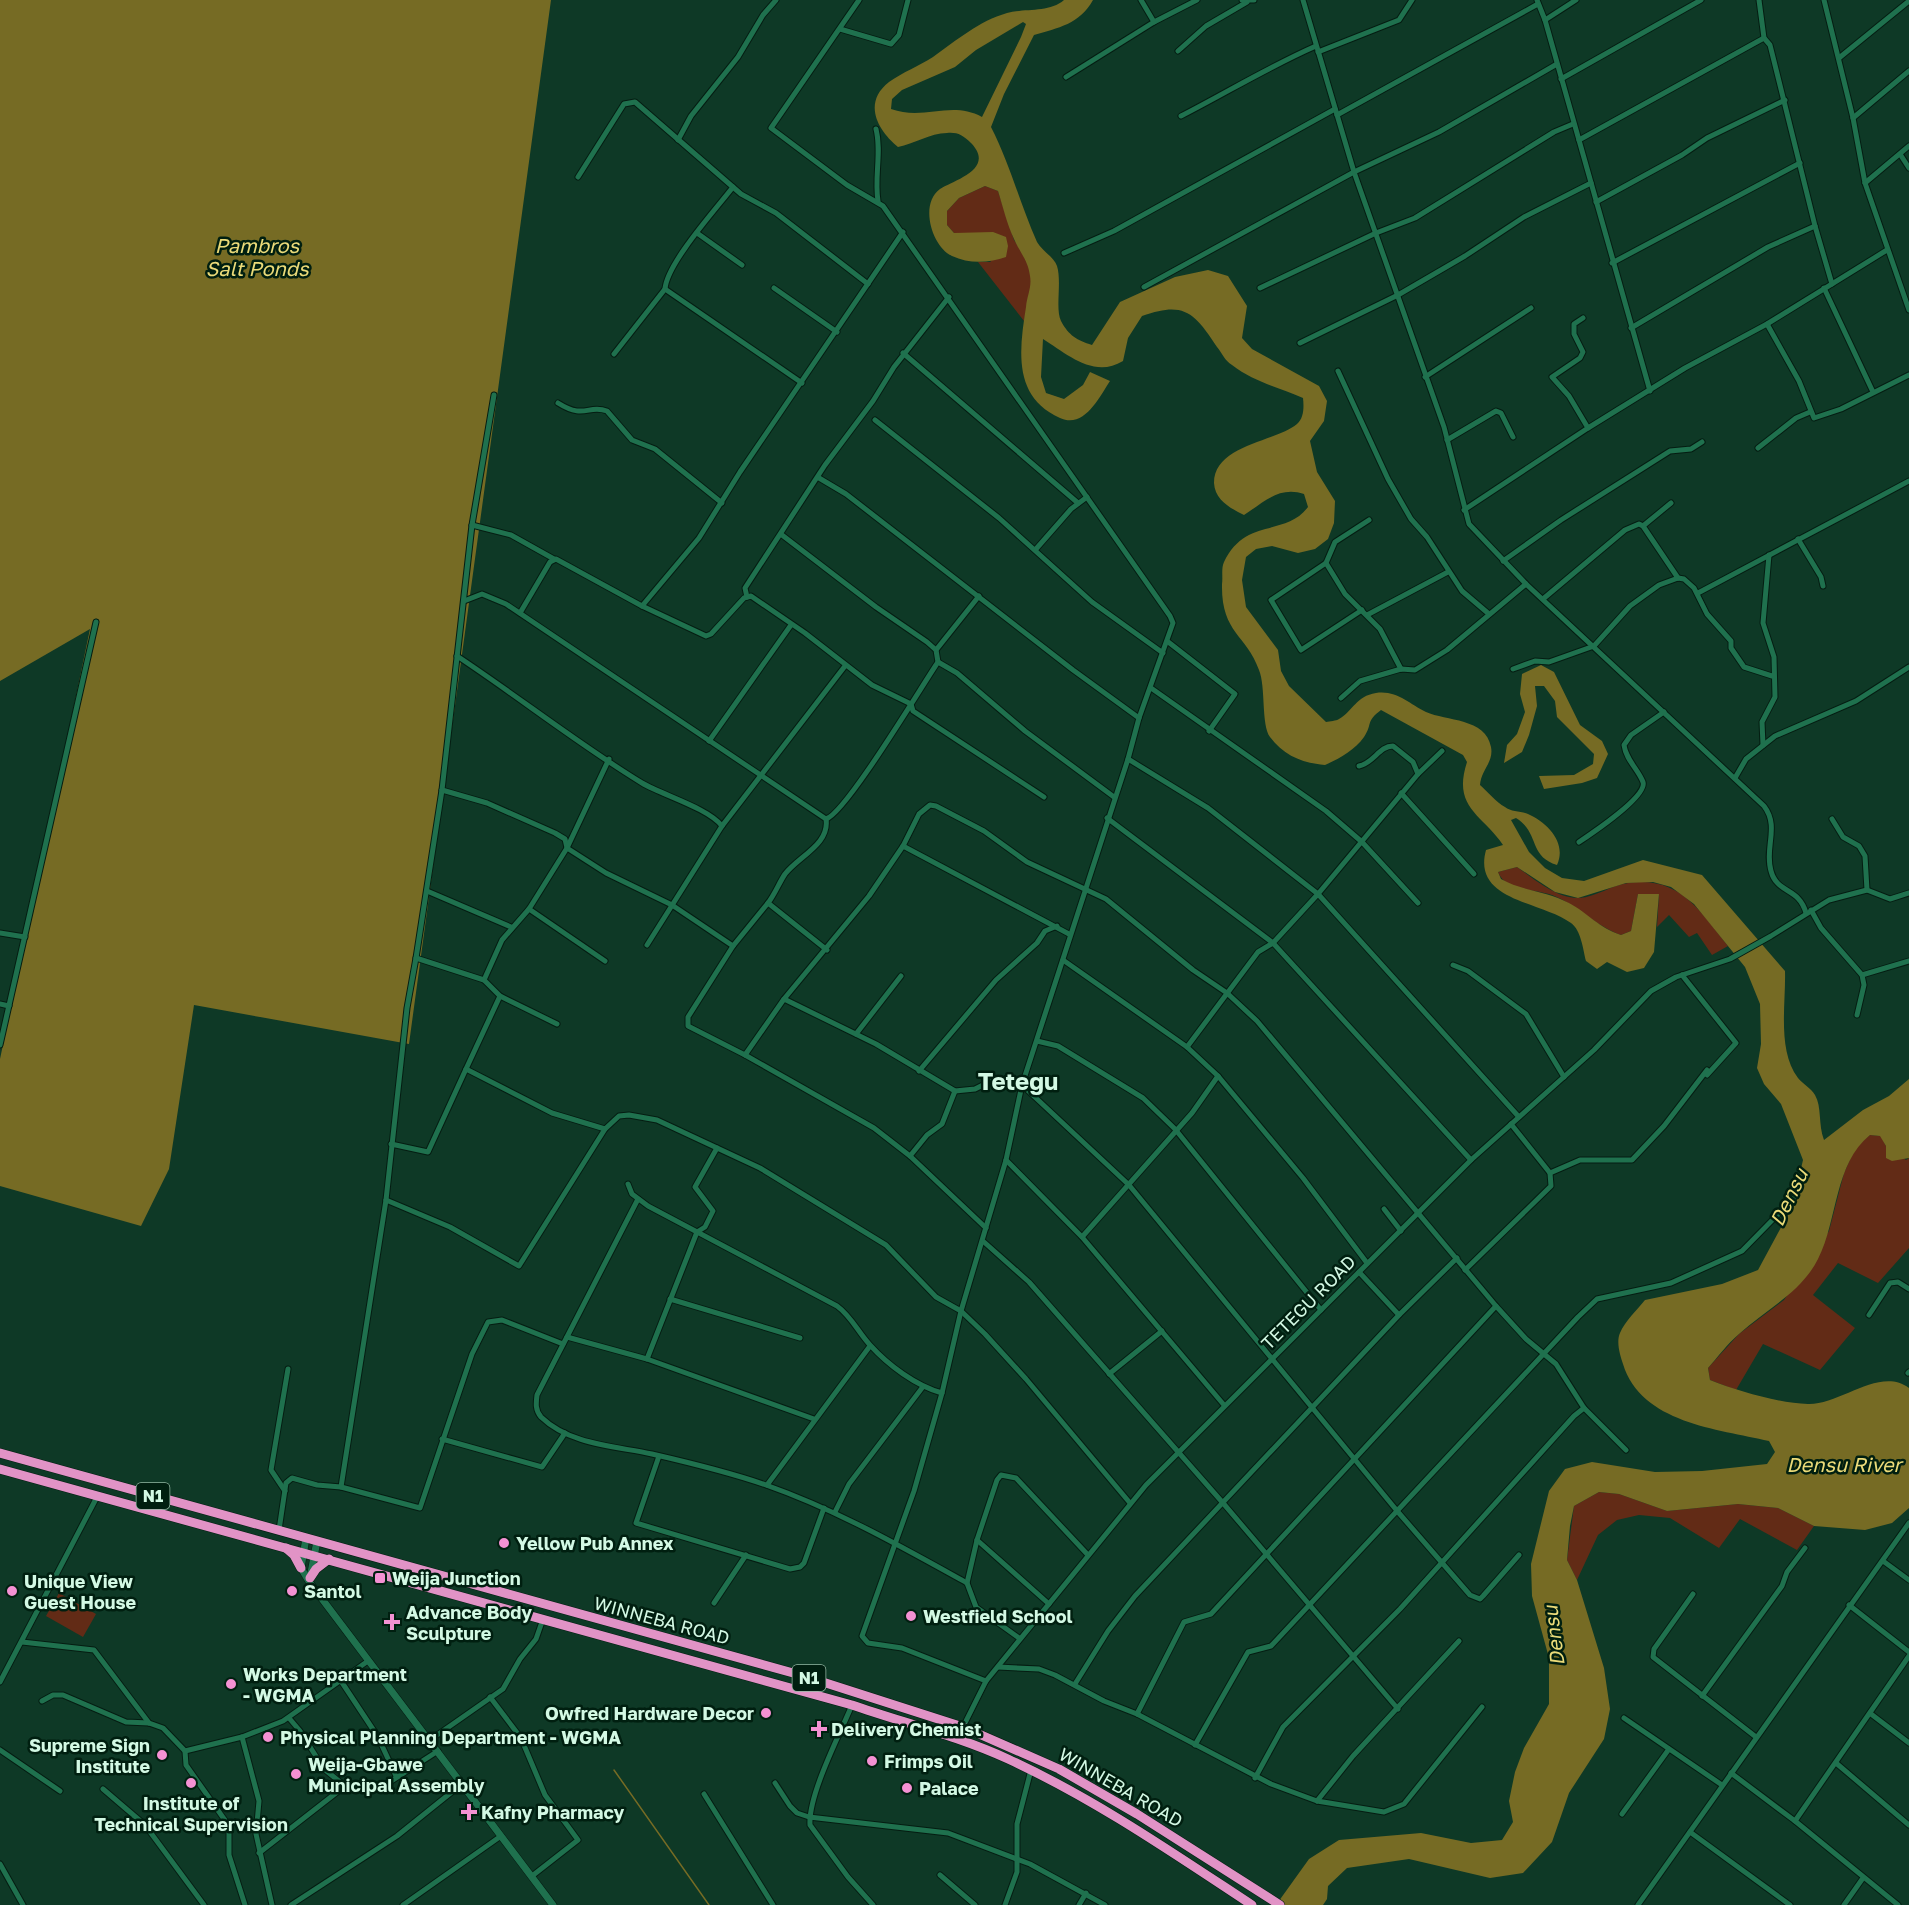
<svg xmlns="http://www.w3.org/2000/svg" width="1909" height="1905" viewBox="0 0 1909 1905" font-family="'Golos Text',sans-serif">
<style>
.green{fill:#622b16}
.water{fill:#766b24;fill-rule:evenodd}
.lines{fill:none;stroke-linecap:round;stroke-linejoin:round}
.stream{stroke:#766b24;stroke-width:1.5}
.street-casing{stroke:#051d12;stroke-width:7}
.secondary-casing{stroke:#051d12;stroke-width:8}
.highway-casing{stroke:#051d12;stroke-width:10}
.street{stroke:#1f714e;stroke-width:5}
.secondary{stroke:#1f714e;stroke-width:7}
.highway{stroke:#e193c6;stroke-width:9}
.poi-dot{fill:#f491d3;stroke:#001f10;stroke-width:2}
.labels{text-anchor:middle;dominant-baseline:central;stroke-width:5;stroke-linejoin:round;paint-order:stroke}
.shield{fill:#001f10;stroke:#94b8a4;stroke-width:1.5}
.shield-label{font-size:16px;font-weight:bold;fill:#d3f9e4}
.street-label{font-size:18px;fill:#d3f9e4;stroke:#001f10}
.poi-label{font-size:18px;font-weight:bold;fill:#d3f9e4;stroke:#001f10;text-anchor:start}
.water-label{font-size:20px;font-style:italic;fill:#ebdb79;stroke:#001f10}
.district-label{font-size:24px;font-weight:bold;fill:#d3f9e4;stroke:#001f10}
</style>
<rect width="100%" height="100%" fill="#0e3926"/>
<g class="green">
<path d="M985,186L998,191L1014,240L1028,261L1032,283L1024,321L978,262H991L971,234L954,233L947,225V211L959,198Z"/>
<path d="M1517,867C1534,879 1557,899 1579,898C1596,897 1612,885 1628,883C1680,876 1699,910 1728,946L1712,955L1697,933L1689,937L1669,915L1657,927L1659,894H1638L1631,931L1621,935C1595,926 1578,905 1552,895C1535,889 1505,891 1498,872Z"/>
<path d="M1870,1135L1881,1136L1886,1146L1906,1160L1909,1158V1248L1878,1283L1838,1263L1813,1295L1855,1328L1820,1370L1763,1344L1736,1390L1710,1380L1708,1368L1739,1334L1784,1300L1829,1231L1844,1173L1856,1146Z"/>
<path d="M1599,1492L1619,1494L1667,1511L1738,1504L1778,1508L1814,1526L1797,1550L1740,1519L1719,1548L1670,1518L1639,1515L1617,1520L1598,1535L1577,1580L1567,1560L1574,1506Z"/>
<path d="M59,1593L96,1614L83,1637L46,1616Z"/>
</g>
<g class="water">
<path d="M0,0H551L409,1044L194,1005L169,1169L141,1226L0,1186V1059L90,629L0,681Z"/>
<path d="M1064,0H1093C1080,24 1058,28 1034,35L1004,94L991,127C1010,164 1020,204 1037,242C1042,251 1054,257 1057,266C1062,282 1055,309 1061,321C1069,336 1077,340 1092,345L1120,302L1175,277L1208,270L1228,276L1247,306L1242,338L1252,349L1319,386L1327,401L1324,421L1310,441L1317,472L1335,501L1334,523L1328,539L1315,549L1298,553L1272,546L1256,549L1246,557L1242,580L1246,607L1278,650L1281,671L1289,686L1326,722C1330,721 1336,721 1339,719C1353,711 1356,696 1376,693C1397,690 1409,704 1426,712C1446,721 1486,718 1491,747C1494,762 1481,770 1480,785C1488,792 1496,802 1505,807C1511,812 1521,811 1528,814C1548,823 1567,843 1557,865C1528,856 1540,833 1516,818L1511,820L1529,852L1545,868L1562,878L1584,881L1643,860L1702,875L1785,971C1786,1004 1777,1050 1798,1078C1803,1084 1811,1088 1815,1095C1822,1107 1818,1124 1824,1140L1863,1110L1889,1096L1909,1079V1158L1892,1161L1886,1158V1146L1880,1136L1870,1135C1834,1164 1838,1219 1818,1259C1801,1293 1765,1310 1739,1334C1727,1344 1718,1357 1708,1368L1710,1380C1738,1391 1778,1403 1808,1404C1840,1405 1880,1366 1909,1388V1508L1892,1523L1865,1530L1814,1526L1778,1508L1738,1504L1667,1511L1619,1494L1599,1492L1574,1506L1570,1526L1567,1560L1577,1580L1604,1668L1610,1709L1604,1739L1569,1793L1552,1842L1523,1873L1490,1878L1409,1859L1347,1868L1328,1886L1327,1899L1323,1905H1276L1309,1859L1339,1840L1421,1833L1471,1843L1502,1840L1513,1822L1509,1801L1515,1772L1524,1748L1549,1704V1658L1532,1596L1531,1564L1549,1491L1565,1469L1592,1462L1655,1472L1702,1471L1767,1464L1775,1452L1769,1441C1717,1429 1641,1423 1623,1364C1620,1355 1616,1342 1620,1333C1625,1321 1637,1310 1645,1300L1722,1284L1758,1270L1792,1207L1803,1160L1781,1104L1764,1084L1757,1068L1761,1044L1760,1004L1745,967L1694,904L1671,887L1653,882L1626,883L1578,898L1555,892L1517,867L1498,872L1501,879C1522,891 1547,891 1569,903C1588,913 1599,928 1621,935L1631,931L1638,894H1659L1654,952L1644,968L1627,972L1607,962L1597,969L1586,961C1583,949 1581,930 1571,923C1541,901 1472,901 1486,850L1503,845C1482,814 1452,808 1467,762L1463,755L1381,710C1365,722 1373,724 1364,737C1355,750 1339,759 1325,765C1303,763 1284,756 1270,737C1261,725 1266,687 1259,670C1246,634 1221,633 1222,584C1223,577 1221,568 1224,562C1245,517 1286,537 1308,507L1304,494C1279,486 1264,502 1244,515C1230,508 1215,500 1214,483C1214,445 1275,442 1297,424C1304,418 1304,407 1303,398C1278,387 1254,382 1232,365C1225,361 1222,353 1217,347C1194,312 1184,301 1142,316L1128,338L1123,361C1094,379 1067,354 1043,339L1041,377L1046,393L1064,399L1083,385L1090,372L1110,381C1099,398 1084,429 1060,418C1013,397 1019,351 1026,307C1027,296 1032,287 1030,276C1028,260 1020,253 1014,239C1007,224 1003,207 998,191L985,186L959,198L947,211V225L954,233L993,232L1006,237L1008,246L1006,257C989,263 969,264 952,256C932,247 919,204 940,189C954,180 996,169 971,143C963,135 957,132 947,133C930,133 914,144 898,147C878,131 862,103 889,82C903,72 919,66 933,57C957,40 979,21 1007,13C1025,8 1049,13 1064,0ZM1023,22L1026,24L1021,37L982,117C951,100 924,121 891,109L892,99L902,90L955,67L976,50Z"/>
<path d="M1541,665L1554,672L1580,725L1602,741L1608,754L1597,778L1582,783L1544,789L1539,776L1574,775L1593,764L1594,754L1557,717L1555,701L1544,686H1535L1537,706L1529,735L1522,752L1504,763L1507,745L1517,734L1525,712L1520,694L1522,674Z"/>
</g>
<g class="lines">
<path class="stream" d="M614,1770L709,1905"/>
<defs>
<g id="street">
<path d="M859,0L771,128L847,185L883,206L1170,616L1173,623L1139,718L1128,759L1022,1085L1006,1160L961,1311L942,1393L914,1491L862,1636L868,1643L902,1648L986,1681"/>
<path d="M1141,0L1154,22L1197,0"/>
<path d="M1242,0H1254"/>
<path d="M1303,0L1354,172L1444,427L1469,524L1526,584L1764,806C1780,827 1764,848 1771,871C1777,894 1799,887 1806,913"/>
<path d="M1537,0L1545,20L1650,391"/>
<path d="M1759,0L1764,38L1770,45L1815,226L1832,284"/>
<path d="M1824,0L1853,118L1865,183L1909,310"/>
<path d="M1545,20L1576,0"/>
<path d="M840,29L891,44L899,35L908,0"/>
<path d="M1178,51L1206,26L1247,2"/>
<path d="M1318,52L1399,20L1412,0"/>
<path d="M1839,58L1909,1"/>
<path d="M1066,77L1154,22"/>
<path d="M1561,79L1701,0"/>
<path d="M1337,115L1538,4"/>
<path d="M1181,116C1226,93 1270,66 1316,46"/>
<path d="M1853,118L1909,71"/>
<path d="M876,129C882,152 874,177 878,201"/>
<path d="M678,140L691,116L738,57L763,15L776,0"/>
<path d="M1579,140L1764,38"/>
<path d="M1900,154L1909,168"/>
<path d="M578,177L624,104L635,102L741,194L776,213L868,284"/>
<path d="M1865,183L1909,146"/>
<path d="M1596,202L1682,155L1707,138L1785,100"/>
<path d="M697,233L742,265"/>
<path d="M1064,253L1114,231L1335,109"/>
<path d="M1612,263L1800,163"/>
<path d="M1144,287L1354,172L1439,132L1557,64"/>
<path d="M774,288L837,332"/>
<path d="M1260,288L1376,233L1415,218L1554,132L1573,124"/>
<path d="M1824,288L1873,392"/>
<path d="M665,289L802,383"/>
<path d="M1583,318L1574,324V334L1583,352L1580,358L1552,377L1569,396L1588,428"/>
<path d="M1767,324L1799,381L1814,418L1841,409L1909,375"/>
<path d="M1631,328L1768,247L1815,226"/>
<path d="M1300,343L1398,295L1465,256L1524,217L1591,183"/>
<path d="M903,353L1078,503"/>
<path d="M614,354L665,289C667,263 716,209 733,187"/>
<path d="M1338,371L1388,479L1411,519L1427,537L1462,591L1489,614"/>
<path d="M1425,377L1531,308"/>
<path d="M558,403C585,420 588,404 607,411L632,440L655,449L722,503"/>
<path d="M875,420L999,518L1092,602L1163,653"/>
<path d="M1447,440L1496,411L1501,413L1513,437"/>
<path d="M1758,448L1796,418L1810,412"/>
<path d="M819,478L846,494L1073,670L1139,718"/>
<path d="M1464,510L1588,428L1685,368L1767,324L1887,250"/>
<path d="M472,525L511,535L554,559"/>
<path d="M1643,526L1671,503"/>
<path d="M782,535L876,607L927,642L936,650L938,662C921,687 846,813 826,819"/>
<path d="M1798,539L1821,577L1823,586"/>
<path d="M1036,549L1071,509L1087,497"/>
<path d="M1503,561L1561,520L1670,451L1691,449L1702,442"/>
<path d="M1326,563L1345,594L1380,629L1401,669"/>
<path d="M1698,593L1909,481"/>
<path d="M747,597L745,588L825,465L873,401L894,367L949,297"/>
<path d="M1543,599L1625,530L1639,524L1643,526L1678,578"/>
<path d="M464,601L482,594L506,604L826,819C830,844 799,856 785,874C779,883 775,894 768,903L827,950"/>
<path d="M642,606L699,538L740,472L903,232"/>
<path d="M1362,610L1301,650L1271,600L1326,563L1335,542L1369,520"/>
<path d="M520,613L550,562L556,559L642,606L706,636L711,634L744,598L751,596L805,633L872,685L911,704L913,711L1044,797"/>
<path d="M1367,615L1448,572"/>
<path d="M1167,641L1235,694L1209,731"/>
<path d="M936,650L979,596"/>
<path d="M457,656C519,697 578,744 642,783C662,795 708,808 722,826"/>
<path d="M938,662L957,673L1025,731L1114,797"/>
<path d="M1513,669L1535,661L1549,662L1594,646L1630,606L1659,585L1678,578L1684,579L1694,588L1707,614L1731,641V648L1744,667L1772,676"/>
<path d="M1151,688L1326,811L1362,842L1418,903"/>
<path d="M1341,698L1360,681L1401,669L1415,670L1447,650L1526,584"/>
<path d="M709,741L791,625"/>
<path d="M1763,745L1762,722L1775,697L1774,657L1763,623L1769,555"/>
<path d="M1128,759L1208,808L1318,894L1418,774L1413,762L1393,746C1379,746 1374,763 1359,766"/>
<path d="M1418,774L1442,751"/>
<path d="M1735,778L1746,759L1775,736L1856,701L1909,667"/>
<path d="M442,790L487,803L555,833L565,839L567,848L606,873L672,905L733,946L768,903"/>
<path d="M1401,793L1474,874"/>
<path d="M1107,818L1273,943L1471,1160"/>
<path d="M1832,819L1843,837L1859,846L1865,856L1867,890"/>
<path d="M1579,842C1591,834 1648,796 1643,782C1638,769 1626,760 1624,745L1631,735L1664,712"/>
<path d="M903,846L1069,934"/>
<path d="M427,891L511,927"/>
<path d="M529,909L605,961"/>
<path d="M1811,910L1821,928L1862,975L1864,985L1857,1015"/>
<path d="M0,933L25,937"/>
<path d="M647,945L722,826L845,666"/>
<path d="M733,946L688,1017V1026L745,1055L874,1128L910,1156L986,1228"/>
<path d="M416,958L442,790L472,525L494,395"/>
<path d="M1063,960L1187,1047L1218,1076L1303,1178L1367,1263"/>
<path d="M1453,965L1468,971L1526,1014L1564,1077"/>
<path d="M1682,975L1736,1043L1707,1075"/>
<path d="M1862,975L1909,961"/>
<path d="M484,980L502,940L529,909L567,848L609,759"/>
<path d="M784,999L876,1044L955,1091L975,1089L995,1079L1022,1085L1129,1185L1398,1512L1470,1595L1480,1599L1483,1596L1519,1555"/>
<path d="M0,1004L9,1006"/>
<path d="M856,1034L901,976"/>
<path d="M1037,1041L1058,1046L1143,1098L1175,1129L1321,1310"/>
<path d="M0,1045L96,622"/>
<path d="M1187,1047L1258,952L1273,943L1318,894L1519,1117"/>
<path d="M745,1055L784,999L869,896L903,846L919,814L930,805L936,806L984,831L1027,862L1106,899L1193,970L1227,993L1257,1021L1496,1306L1526,1339L1556,1364L1584,1408L1626,1450"/>
<path d="M466,1069L500,996"/>
<path d="M919,1071L996,980L1037,943L1045,931L1057,926"/>
<path d="M391,1144L428,1152L466,1069L552,1113L605,1129L619,1116L629,1115L657,1120L760,1168L886,1245L936,1297L961,1311L985,1334L1026,1379L1130,1503"/>
<path d="M910,1156L927,1135L942,1124L955,1091"/>
<path d="M1006,1160L1082,1237L1224,1405"/>
<path d="M1550,1173L1580,1160H1632L1664,1126L1707,1070"/>
<path d="M628,1184L632,1194L648,1206L837,1306C851,1316 858,1332 870,1345C888,1365 916,1386 942,1393"/>
<path d="M638,1199L537,1395C536,1403 535,1410 541,1417C570,1445 615,1446 652,1454C691,1463 729,1472 766,1485C837,1510 902,1547 967,1583"/>
<path d="M386,1200L450,1227L519,1266L605,1129"/>
<path d="M1384,1209L1401,1231"/>
<path d="M1082,1237L1192,1113L1218,1076"/>
<path d="M984,1242L1029,1282L1223,1503L1398,1709"/>
<path d="M1465,1270L1551,1186L1550,1173L1511,1124"/>
<path d="M1359,1272L1399,1315"/>
<path d="M670,1299L800,1338"/>
<path d="M1869,1315L1890,1283L1898,1282L1909,1289"/>
<path d="M567,1337L647,1359L814,1419"/>
<path d="M647,1359L697,1232L705,1227L713,1211L695,1187L717,1148"/>
<path d="M1908,1373L1909,1372"/>
<path d="M1109,1374L1162,1331"/>
<path d="M442,1439L542,1467L565,1433"/>
<path d="M659,1456L636,1523L790,1569L800,1567L804,1563L824,1508"/>
<path d="M767,1485L870,1346"/>
<path d="M341,1487L386,1200L407,1008L416,958L484,980L500,996L557,1024"/>
<path d="M285,1491L271,1470L288,1369"/>
<path d="M835,1512L849,1484L922,1388"/>
<path d="M279,1530L286,1483L292,1478L317,1485L341,1487L420,1508L472,1354L488,1322L502,1320L563,1344"/>
<path d="M977,1540L1049,1604"/>
<path d="M1883,1561L1909,1580"/>
<path d="M1693,1594L1654,1649L1653,1657L1756,1737"/>
<path d="M714,1603L746,1555"/>
<path d="M1849,1605L1909,1652"/>
<path d="M1019,1638L976,1607L967,1583L977,1540L997,1480L1001,1475L1016,1478L1088,1555"/>
<path d="M22,1642L94,1650L149,1723"/>
<path d="M998,1667L1039,1669L1055,1675L1104,1701L1137,1714L1271,1784L1317,1801L1384,1812L1404,1804L1482,1707"/>
<path d="M341,1681L378,1737L396,1776"/>
<path d="M0,1682L98,1495"/>
<path d="M1075,1684L1108,1631L1135,1596L1399,1315L1457,1258"/>
<path d="M1702,1696L1782,1586L1787,1572L1805,1548"/>
<path d="M490,1697L521,1738L545,1795L578,1840L532,1876"/>
<path d="M42,1701L53,1695H63L126,1722L149,1723L163,1728L185,1751L242,1737L283,1721L368,1661"/>
<path d="M852,1705C840,1734 808,1795 810,1825L848,1877L873,1905"/>
<path d="M1137,1714L1184,1622L1211,1614L1496,1306"/>
<path d="M1871,1714L1909,1743"/>
<path d="M289,1718L300,1731L324,1769L345,1786"/>
<path d="M1624,1718L1722,1785"/>
<path d="M963,1727L986,1681L1146,1485L1471,1160L1594,1050L1651,991L1676,977L1730,959L1771,936L1829,900L1867,890L1890,899L1909,893"/>
<path d="M242,1737L259,1801L256,1834L272,1905"/>
<path d="M430,1740L503,1689L520,1659L536,1639L543,1619"/>
<path d="M1195,1745L1248,1652L1271,1646L1578,1317L1597,1299L1671,1283L1742,1251L1794,1198"/>
<path d="M0,1750L60,1791"/>
<path d="M185,1751L186,1765L229,1826V1855L245,1905"/>
<path d="M1836,1763L1909,1825"/>
<path d="M1731,1773L1795,1821L1898,1905"/>
<path d="M1255,1778L1283,1727L1400,1609L1574,1416L1584,1408"/>
<path d="M775,1783L790,1806L797,1813L809,1817L948,1833L1030,1864L1105,1905"/>
<path d="M103,1789L145,1825L204,1905"/>
<path d="M704,1794L773,1905"/>
<path d="M1317,1801L1353,1756L1459,1641"/>
<path d="M1622,1814L1669,1749"/>
<path d="M1795,1821L1909,1656"/>
<path d="M1690,1832L1790,1905"/>
<path d="M259,1853L345,1786L382,1787L438,1751"/>
<path d="M0,1864L23,1905"/>
<path d="M940,1875L975,1905"/>
<path d="M291,1905L397,1836L463,1783"/>
<path d="M403,1905L501,1836"/>
<path d="M1005,1905L1017,1872V1824L1031,1770"/>
<path d="M1079,1905L1086,1893"/>
<path d="M1638,1905L1909,1523"/>
<path d="M1844,1905L1863,1878"/>
</g>
<g id="secondary">
<path d="M306,1538L301,1568L310,1583L553,1905"/>
<path d="M310,1578L317,1541"/>
</g>
<g id="highway">
<path d="M0,1453L804,1676L963,1727L1059,1769L1137,1814L1280,1905"/>
<path d="M0,1469L852,1705C904,1723 958,1736 1008,1759C1095,1799 1173,1853 1252,1905"/>
<path d="M286,1548L294,1555L301,1568"/>
<path d="M310,1578L316,1569L329,1559"/>
</g>
</defs>
<use href="#street" class="street-casing"/>
<use href="#secondary" class="secondary-casing"/>
<use href="#highway" class="highway-casing"/>
<use href="#street" class="street"/>
<use href="#secondary" class="secondary"/>
<use href="#highway" class="highway"/>
</g>
<g class="poi-dot">
<circle cx="504" cy="1543" r="6"/>
<rect x="374" y="1572" width="12" height="12" rx="3"/>
<circle cx="12" cy="1591" r="6"/>
<circle cx="292" cy="1591" r="6"/>
<circle cx="911" cy="1616" r="6"/>
<path d="M389 1613h6v6h6v6h-6v6h-6v-6h-6v-6h6z"/>
<circle cx="231" cy="1684" r="6"/>
<circle cx="766" cy="1713" r="6"/>
<path d="M816 1720h6v6h6v6h-6v6h-6v-6h-6v-6h6z"/>
<circle cx="268" cy="1737" r="6"/>
<circle cx="162" cy="1755" r="6"/>
<circle cx="872" cy="1761" r="6"/>
<circle cx="296" cy="1774" r="6"/>
<circle cx="191" cy="1783" r="6"/>
<circle cx="907" cy="1788" r="6"/>
<path d="M466 1803h6v6h6v6h-6v6h-6v-6h-6v-6h6z"/>
</g>
<g class="labels">
<g class="shield">
<rect x="136.5" y="1483" width="33" height="26" rx="4.5"/>
<rect x="792.5" y="1665" width="33" height="26" rx="4.5"/>
</g>
<g class="shield-label">
<text x="153" y="1496">N1</text>
<text x="809" y="1678">N1</text>
</g>
<g class="street-label">
<text transform="translate(1308 1302) rotate(-45)">TETEGU ROAD</text>
<text transform="translate(662 1620) rotate(15)">WINNEBA ROAD</text>
<text transform="translate(1121 1787) rotate(30)">WINNEBA ROAD</text>
</g>
<g class="poi-label">
<text x="516" y="1543">Yellow Pub Annex</text>
<text x="392" y="1578">Weija Junction</text>
<text x="24" y="1581">Unique View<tspan x="24" dy="21">Guest House</tspan></text>
<text x="304" y="1591">Santol</text>
<text x="406" y="1612">Advance Body<tspan x="406" dy="21">Sculpture</tspan></text>
<text x="923" y="1616">Westfield School</text>
<text x="243" y="1674">Works Department<tspan x="243" dy="21">- WGMA</tspan></text>
<text x="754" y="1713" text-anchor="end">Owfred Hardware Decor</text>
<text x="831" y="1729">Delivery Chemist</text>
<text x="280" y="1737">Physical Planning Department - WGMA</text>
<text x="150" y="1745" text-anchor="end">Supreme Sign<tspan x="150" dy="21">Institute</tspan></text>
<text x="884" y="1761">Frimps Oil</text>
<text x="308" y="1764">Weija-Gbawe<tspan x="308" dy="21">Municipal Assembly</tspan></text>
<text x="919" y="1788">Palace</text>
<text x="191" y="1803" text-anchor="middle">Institute of<tspan x="191" dy="21">Technical Supervision</tspan></text>
<text x="481" y="1812">Kafny Pharmacy</text>
</g>
<g class="water-label">
<text x="257" y="245">Pambros<tspan x="257" dy="23">Salt Ponds</tspan></text>
<text transform="translate(1788 1197) rotate(-64)">Densu</text>
<text x="1844" y="1464">Densu River</text>
<text transform="translate(1553 1636) rotate(-97)">Densu</text>
</g>
<g class="district-label">
<text x="1018" y="1080">Tetegu</text>
</g>
</g>
</svg>
